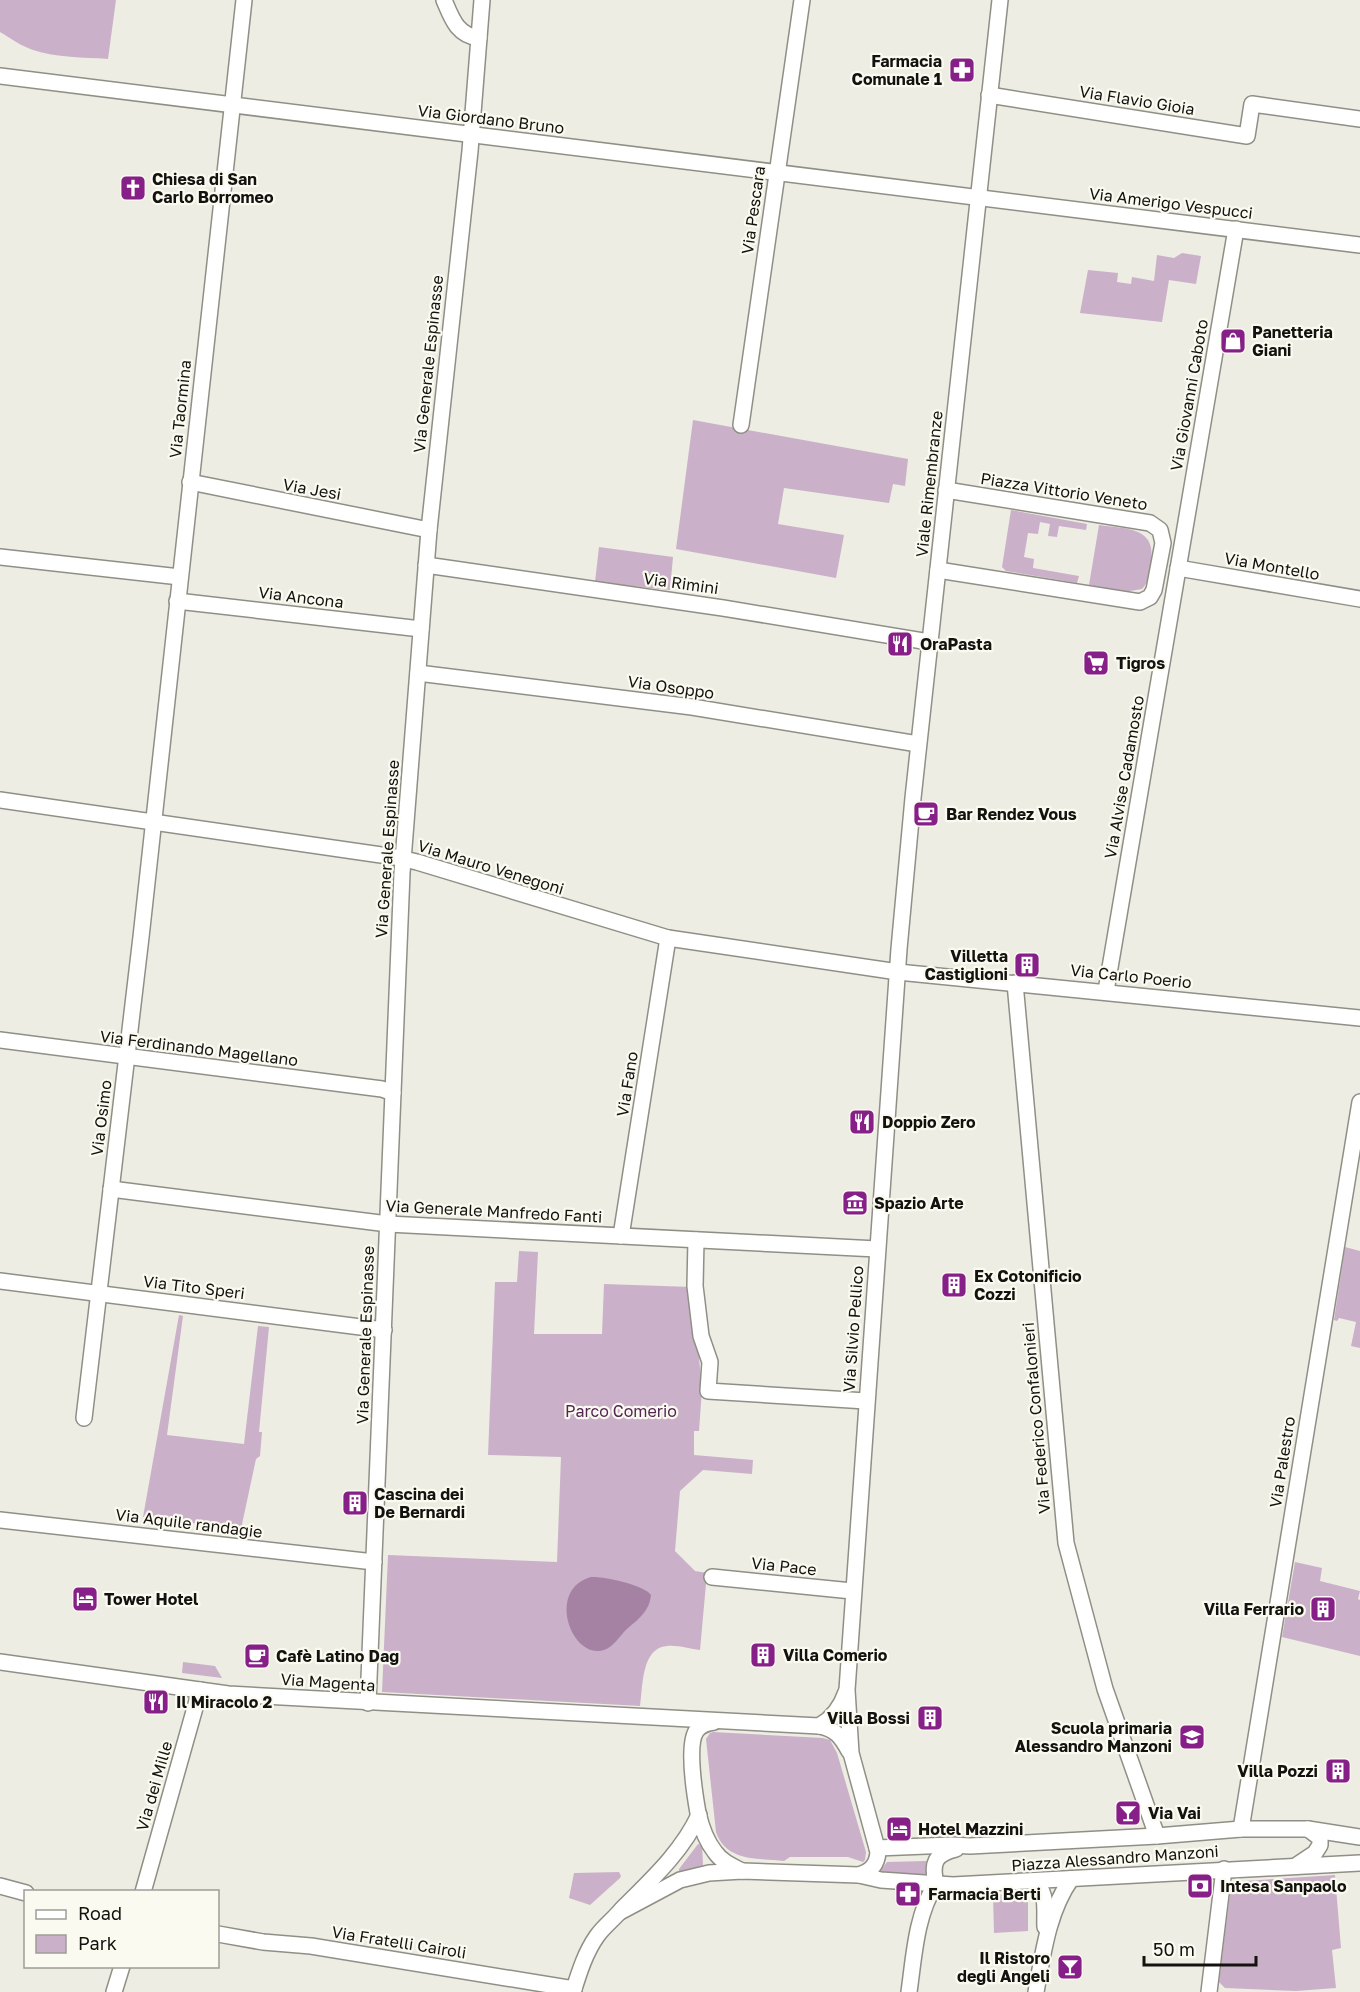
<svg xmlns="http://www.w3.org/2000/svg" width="1360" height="1992" viewBox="0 0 1360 1992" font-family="'Golos Text',sans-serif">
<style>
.green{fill:#cab1c9}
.water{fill:#a582a4}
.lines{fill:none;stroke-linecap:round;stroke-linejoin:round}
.minor-casing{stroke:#908f86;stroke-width:18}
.minor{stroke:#fff;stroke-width:15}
.labels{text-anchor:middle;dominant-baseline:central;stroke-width:4.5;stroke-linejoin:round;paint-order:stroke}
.poi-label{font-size:16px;font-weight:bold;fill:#13120f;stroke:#fbfaf0;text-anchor:start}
.street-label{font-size:16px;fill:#13120f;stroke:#fbfaf0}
.park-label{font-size:16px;fill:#532553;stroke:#fbfaf0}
</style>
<rect width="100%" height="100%" fill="#eeede3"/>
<g class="green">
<path d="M0,0H116L108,59C84,57 56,58 33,50C21,46 10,38 0,32Z"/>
<path d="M1182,253L1201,256L1196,284L1169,280L1162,322L1080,313L1088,270L1118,273L1117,282L1131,284L1132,277L1154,281L1157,255L1174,258Z"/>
<path d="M693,420L908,459L905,486L893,484L889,503L784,488L778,524L844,535L836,578L676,549Z"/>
<path d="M1011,510L1087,524L1086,530L1059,526L1057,537L1048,536L1050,524L1040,522L1038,534L1028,533L1024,557L1034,559L1033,568L1079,576L1077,583L1006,571L1002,567Z"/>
<path d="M1099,525C1124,529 1157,526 1151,562C1150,572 1149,582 1142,589L1124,592L1089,585Z"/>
<path d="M599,547L673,557L670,590L595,582Z"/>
<path d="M1345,1247L1360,1251V1348L1351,1346L1356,1322L1339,1318L1337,1321L1334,1320Z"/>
<path d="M519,1251L538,1252L534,1334H602L604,1284L692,1287L702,1389L699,1431H694V1455L753,1460L752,1474L703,1470L680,1491L675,1551L695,1571L707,1573L700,1650C690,1649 678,1645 667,1646C641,1648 643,1687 640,1706L382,1692L388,1555L557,1562L561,1457L488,1455L495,1282H517Z"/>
<path d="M179,1315L183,1316L167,1435L244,1444L258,1326L269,1327L259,1432H262L260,1456L256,1459L241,1529L143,1517Z"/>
<path d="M1295,1562L1322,1568L1320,1581L1360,1591L1358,1599L1360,1600V1656L1282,1637Z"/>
<path d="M183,1662L215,1666L222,1678L182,1673Z"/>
<path d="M713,1732L823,1738L830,1740L837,1753L866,1852L865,1860L863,1862L848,1857H790L784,1861C758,1858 726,1862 716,1832L706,1739L710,1733Z"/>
<path d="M698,1844L702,1845L703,1865L699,1868L679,1872V1869Z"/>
<path d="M926,1861V1875L878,1874L887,1862Z"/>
<path d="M619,1872L621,1876L620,1878L590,1905L569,1898L574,1873Z"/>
<path d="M1335,1875L1341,1948L1332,1950L1336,1988L1296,1991L1225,1988L1219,1982L1230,1893L1244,1881Z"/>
<path d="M1028,1893V1931L994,1933L993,1895Z"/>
</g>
<path class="water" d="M591,1577C603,1576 645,1585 651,1595C650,1610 639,1619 628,1628C620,1635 614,1647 604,1650C571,1660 546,1589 591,1577Z"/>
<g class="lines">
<defs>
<g id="minor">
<path d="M444,0C452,19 457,35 479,38"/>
<path d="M0,76L1360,245"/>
<path d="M989,95L1247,136L1252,104L1360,119"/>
<path d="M741,425L802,0"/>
<path d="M190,482L429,530"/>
<path d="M0,557L180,577"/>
<path d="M426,565L723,608L929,642"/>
<path d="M1178,568L1360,599"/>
<path d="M938,570L1140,602L1150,597L1154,590L1163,543L1160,530L1150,523L946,490"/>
<path d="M177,601L421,629"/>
<path d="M418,673L692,707L918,744"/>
<path d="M0,800L395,857L417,862L668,938L898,972L1360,1018"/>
<path d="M1015,983L1066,1543L1105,1689L1157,1836"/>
<path d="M1106,991L1236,229"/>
<path d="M0,1040L382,1089L393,1093"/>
<path d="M111,1189L388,1224L877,1249"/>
<path d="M621,1236L668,938"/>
<path d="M696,1240L695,1286L701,1336L710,1362L708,1391L866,1401"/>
<path d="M0,1281L384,1330"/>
<path d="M84,1418L141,937L244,0"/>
<path d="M0,1520L374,1562"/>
<path d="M712,1577L852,1591"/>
<path d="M0,1662L228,1694L819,1726C835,1729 841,1736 849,1751"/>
<path d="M368,1703L402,873L429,530L470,151L482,0"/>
<path d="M714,1722C708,1723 702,1724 697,1730C686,1743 695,1796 698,1813C701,1826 707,1842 715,1852C722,1862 732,1866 742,1871"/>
<path d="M819,1726C833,1718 841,1707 846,1692"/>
<path d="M1241,1829L1360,1102"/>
<path d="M877,1848L951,1845L970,1846L1157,1836L1241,1829H1308L1360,1837"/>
<path d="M1297,1865L1315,1853L1320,1845V1838L1308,1829"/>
<path d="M859,1875C871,1871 877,1865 878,1852L851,1753L847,1690L899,949L913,798L1000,0"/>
<path d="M1032,1882C1049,1889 1044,1912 1045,1927"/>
<path d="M936,1884C931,1863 935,1854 956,1849"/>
<path d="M0,1886L26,1893"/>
<path d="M143,1892L200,1690"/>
<path d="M620,1912L680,1880L709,1873L742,1871L859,1875L881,1880L953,1885L1360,1863"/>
<path d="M218,1934L263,1942L311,1946L574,1989"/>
<path d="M114,1992L122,1966"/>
<path d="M573,1992C579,1973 585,1953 597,1936C604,1926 614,1919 622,1909C650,1881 682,1852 699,1815"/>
<path d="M909,1992C914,1957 916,1914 936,1884"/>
<path d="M1036,1992C1043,1954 1048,1912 1071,1879"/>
<path d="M1209,1992L1224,1869"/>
</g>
</defs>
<use href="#minor" class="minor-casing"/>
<use href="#minor" class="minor"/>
</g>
<defs>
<symbol id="pharmacy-square" viewBox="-11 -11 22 22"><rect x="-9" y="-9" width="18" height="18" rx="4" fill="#861f87" stroke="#fbfaf0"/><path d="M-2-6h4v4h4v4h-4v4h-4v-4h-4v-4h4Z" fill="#fff"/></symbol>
<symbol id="church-square" viewBox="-11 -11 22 22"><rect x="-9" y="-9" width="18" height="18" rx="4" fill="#861f87" stroke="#fbfaf0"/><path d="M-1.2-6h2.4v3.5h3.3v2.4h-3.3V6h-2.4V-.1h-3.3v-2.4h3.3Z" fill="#fff"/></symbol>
<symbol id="shop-square" viewBox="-11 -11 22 22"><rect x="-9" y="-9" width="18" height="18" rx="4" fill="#861f87" stroke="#fbfaf0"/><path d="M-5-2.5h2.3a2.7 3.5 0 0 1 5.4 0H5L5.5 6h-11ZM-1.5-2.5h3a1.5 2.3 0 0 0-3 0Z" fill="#fff"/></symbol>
<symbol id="restaurant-square" viewBox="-11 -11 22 22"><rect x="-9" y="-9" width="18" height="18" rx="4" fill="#861f87" stroke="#fbfaf0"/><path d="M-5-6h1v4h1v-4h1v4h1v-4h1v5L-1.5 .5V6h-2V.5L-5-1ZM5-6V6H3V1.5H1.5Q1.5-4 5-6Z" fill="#fff"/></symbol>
<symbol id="supermarket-square" viewBox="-11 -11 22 22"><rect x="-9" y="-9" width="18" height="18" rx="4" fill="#861f87" stroke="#fbfaf0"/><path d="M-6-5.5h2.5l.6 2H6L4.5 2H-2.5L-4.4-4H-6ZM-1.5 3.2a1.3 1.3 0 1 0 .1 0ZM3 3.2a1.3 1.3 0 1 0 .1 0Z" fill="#fff"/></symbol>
<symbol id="cafe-square" viewBox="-11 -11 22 22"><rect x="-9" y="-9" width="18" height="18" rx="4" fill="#861f87" stroke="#fbfaf0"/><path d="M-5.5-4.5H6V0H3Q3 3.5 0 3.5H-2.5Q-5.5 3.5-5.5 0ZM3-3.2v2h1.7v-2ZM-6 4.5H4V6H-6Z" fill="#fff"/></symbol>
<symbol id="building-square" viewBox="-11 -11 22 22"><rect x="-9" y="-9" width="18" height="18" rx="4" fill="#861f87" stroke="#fbfaf0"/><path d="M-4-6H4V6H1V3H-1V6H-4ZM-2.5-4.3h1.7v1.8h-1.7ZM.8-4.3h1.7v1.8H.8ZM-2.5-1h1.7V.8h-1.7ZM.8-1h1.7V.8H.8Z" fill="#fff"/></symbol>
<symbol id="museum-square" viewBox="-11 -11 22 22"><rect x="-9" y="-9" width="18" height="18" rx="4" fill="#861f87" stroke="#fbfaf0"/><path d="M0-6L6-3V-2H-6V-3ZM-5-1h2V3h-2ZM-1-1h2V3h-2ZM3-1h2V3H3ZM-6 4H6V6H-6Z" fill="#fff"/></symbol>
<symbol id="hotel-square" viewBox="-11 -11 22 22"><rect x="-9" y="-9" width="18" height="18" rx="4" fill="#861f87" stroke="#fbfaf0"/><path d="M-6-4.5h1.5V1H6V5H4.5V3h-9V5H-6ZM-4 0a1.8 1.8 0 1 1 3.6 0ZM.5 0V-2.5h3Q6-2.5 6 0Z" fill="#fff"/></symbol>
<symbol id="school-square" viewBox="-11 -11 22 22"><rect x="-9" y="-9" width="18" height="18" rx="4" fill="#861f87" stroke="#fbfaf0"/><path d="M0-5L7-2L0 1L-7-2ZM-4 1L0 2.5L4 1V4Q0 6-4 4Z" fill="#fff"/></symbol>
<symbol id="bar-square" viewBox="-11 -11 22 22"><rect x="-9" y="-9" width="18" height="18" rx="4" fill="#861f87" stroke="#fbfaf0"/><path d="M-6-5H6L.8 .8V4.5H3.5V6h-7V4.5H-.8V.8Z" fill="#fff"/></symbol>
<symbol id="bank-square" viewBox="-11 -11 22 22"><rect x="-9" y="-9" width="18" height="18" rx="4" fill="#861f87" stroke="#fbfaf0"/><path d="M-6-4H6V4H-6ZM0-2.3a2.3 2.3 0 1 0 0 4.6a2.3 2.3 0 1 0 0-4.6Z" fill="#fff"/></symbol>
</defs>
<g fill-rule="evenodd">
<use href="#pharmacy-square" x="947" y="55" width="30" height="30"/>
<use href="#church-square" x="118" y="173" width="30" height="30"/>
<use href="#shop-square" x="1218" y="326" width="30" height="30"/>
<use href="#restaurant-square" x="885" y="629" width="30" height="30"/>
<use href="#supermarket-square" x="1081" y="648" width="30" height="30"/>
<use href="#cafe-square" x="911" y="799" width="30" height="30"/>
<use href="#building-square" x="1012" y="950" width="30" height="30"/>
<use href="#restaurant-square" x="847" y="1107" width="30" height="30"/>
<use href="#museum-square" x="840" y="1188" width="30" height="30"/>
<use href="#building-square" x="939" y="1270" width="30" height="30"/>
<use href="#building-square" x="340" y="1488" width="30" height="30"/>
<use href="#hotel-square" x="70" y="1584" width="30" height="30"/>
<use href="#building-square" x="1308" y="1594" width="30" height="30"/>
<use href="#building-square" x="748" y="1640" width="30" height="30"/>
<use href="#cafe-square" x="242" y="1641" width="30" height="30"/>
<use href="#restaurant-square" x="141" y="1687" width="30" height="30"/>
<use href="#building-square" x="915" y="1703" width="30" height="30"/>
<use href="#school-square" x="1177" y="1722" width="30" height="30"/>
<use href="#building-square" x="1323" y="1756" width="30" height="30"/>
<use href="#bar-square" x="1113" y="1798" width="30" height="30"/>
<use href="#hotel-square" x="884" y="1814" width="30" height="30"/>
<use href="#bank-square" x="1185" y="1871" width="30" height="30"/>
<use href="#pharmacy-square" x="893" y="1879" width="30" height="30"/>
<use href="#bar-square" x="1055" y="1952" width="30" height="30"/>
</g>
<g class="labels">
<g class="poi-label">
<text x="942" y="61" text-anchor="end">Farmacia<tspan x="942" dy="18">Comunale 1</tspan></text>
<text x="152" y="179">Chiesa di San<tspan x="152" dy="18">Carlo Borromeo</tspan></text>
<text x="1252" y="332">Panetteria<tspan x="1252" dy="18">Giani</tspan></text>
<text x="920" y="644">OraPasta</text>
<text x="1116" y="663">Tigros</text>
<text x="946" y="814">Bar Rendez Vous</text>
<text x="1008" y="956" text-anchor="end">Villetta<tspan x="1008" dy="18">Castiglioni</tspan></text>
<text x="882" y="1122">Doppio Zero</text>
<text x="874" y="1203">Spazio Arte</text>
<text x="974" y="1276">Ex Cotonificio<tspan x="974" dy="18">Cozzi</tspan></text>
<text x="374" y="1494">Cascina dei<tspan x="374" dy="18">De Bernardi</tspan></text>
<text x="104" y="1599">Tower Hotel</text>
<text x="1304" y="1609" text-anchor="end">Villa Ferrario</text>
<text x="783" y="1655">Villa Comerio</text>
<text x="276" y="1656">Cafè Latino Dag</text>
<text x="176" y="1702">Il Miracolo 2</text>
<text x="910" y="1718" text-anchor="end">Villa Bossi</text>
<text x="1172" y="1728" text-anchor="end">Scuola primaria<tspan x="1172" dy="18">Alessandro Manzoni</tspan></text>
<text x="1318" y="1771" text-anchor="end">Villa Pozzi</text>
<text x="1148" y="1813">Via Vai</text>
<text x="918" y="1829">Hotel Mazzini</text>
<text x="1220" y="1886">Intesa Sanpaolo</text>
<text x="928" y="1894">Farmacia Berti</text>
<text x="1050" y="1958" text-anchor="end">Il Ristoro<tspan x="1050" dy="18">degli Angeli</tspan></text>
</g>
<g class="street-label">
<text transform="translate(1137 100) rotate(9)">Via Flavio Gioia</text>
<text transform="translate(491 119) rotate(7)">Via Giordano Bruno</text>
<text transform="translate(1171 203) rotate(7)">Via Amerigo Vespucci</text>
<text transform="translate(753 210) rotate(-82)">Via Pescara</text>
<text transform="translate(428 364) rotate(-84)">Via Generale Espinasse</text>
<text transform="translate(1189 395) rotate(-80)">Via Giovanni Caboto</text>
<text transform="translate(180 409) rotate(-84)">Via Taormina</text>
<text transform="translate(929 484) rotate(-84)">Viale Rimembranze</text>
<text transform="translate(312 489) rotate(10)">Via Jesi</text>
<text transform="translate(1064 491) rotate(9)">Piazza Vittorio Veneto</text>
<text transform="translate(1272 566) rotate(10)">Via Montello</text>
<text transform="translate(681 583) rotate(8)">Via Rimini</text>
<text transform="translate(301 597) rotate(7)">Via Ancona</text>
<text transform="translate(671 687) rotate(8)">Via Osoppo</text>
<text transform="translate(1124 777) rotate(-80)">Via Alvise Cadamosto</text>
<text transform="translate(387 849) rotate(-86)">Via Generale Espinasse</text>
<text transform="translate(491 867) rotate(17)">Via Mauro Venegoni</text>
<text transform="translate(1131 976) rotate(6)">Via Carlo Poerio</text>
<text transform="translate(199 1048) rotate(7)">Via Ferdinando Magellano</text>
<text transform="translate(627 1084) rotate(-81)">Via Fano</text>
<text transform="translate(101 1118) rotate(-83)">Via Osimo</text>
<text transform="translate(494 1211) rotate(3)">Via Generale Manfredo Fanti</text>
<text transform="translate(194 1287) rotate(7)">Via Tito Speri</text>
<text transform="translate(853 1329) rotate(-86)">Via Silvio Pellico</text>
<text transform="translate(365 1335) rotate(-88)">Via Generale Espinasse</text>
<text transform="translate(1036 1418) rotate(-95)">Via Federico Confalonieri</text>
<text transform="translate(1282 1462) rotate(-81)">Via Palestro</text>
<text transform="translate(189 1523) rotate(7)">Via Aquile randagie</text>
<text transform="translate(784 1566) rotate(6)">Via Pace</text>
<text transform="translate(328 1682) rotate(4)">Via Magenta</text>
<text transform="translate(154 1786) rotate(-74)">Via dei Mille</text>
<text transform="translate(1115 1858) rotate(-4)">Piazza Alessandro Manzoni</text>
<text transform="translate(399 1942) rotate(9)">Via Fratelli Cairoli</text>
</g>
<g class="park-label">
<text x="621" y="1411">Parco Comerio</text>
</g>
</g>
<rect x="24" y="1890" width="195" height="78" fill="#fbfaf0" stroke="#9e9d96" stroke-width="1.5"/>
<rect x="36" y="1910" width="30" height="9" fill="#ffffff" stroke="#9e9d96" stroke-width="1.5"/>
<text x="78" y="1920" font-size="18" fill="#13120f">Road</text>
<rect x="36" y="1935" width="30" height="18" fill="#cab1c9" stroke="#9e9d96" stroke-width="1.5"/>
<text x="78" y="1950" font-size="18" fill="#13120f">Park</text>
<path d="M1144 1956v9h112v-9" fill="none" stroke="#13120f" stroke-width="3"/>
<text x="1153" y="1956" font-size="18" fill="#13120f" stroke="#fbfaf0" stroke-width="4.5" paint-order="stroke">50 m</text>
</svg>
